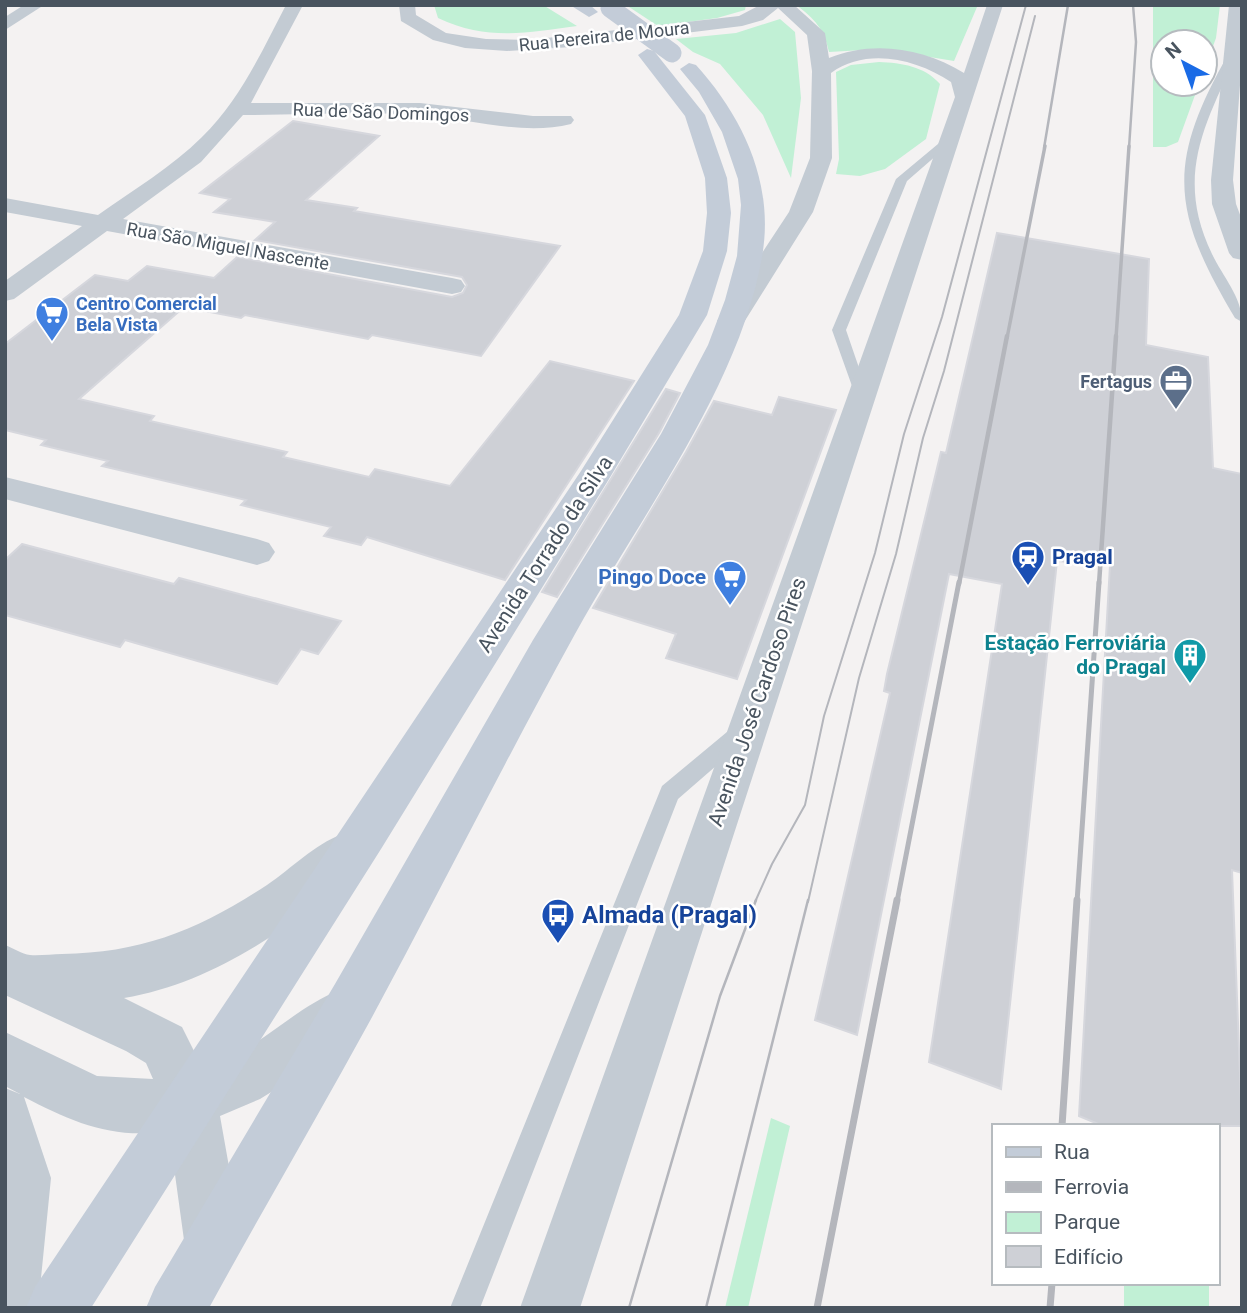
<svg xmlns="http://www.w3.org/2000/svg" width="1247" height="1313" viewBox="0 0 1247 1313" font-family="Roboto,sans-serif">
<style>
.green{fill:#c1f0d5}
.building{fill:#ced0d6;stroke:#d6d7dd;stroke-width:2}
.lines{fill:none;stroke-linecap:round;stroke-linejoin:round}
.service{fill:#c3cbd3;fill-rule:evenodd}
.minor{fill:#c3cbd3;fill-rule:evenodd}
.tertiary{fill:#c3cbd3;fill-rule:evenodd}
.secondary{fill:#c3ccd8;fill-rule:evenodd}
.tram-far1{stroke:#b4b6bc;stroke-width:2}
.tram{stroke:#b4b6bc;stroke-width:2.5}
.rail-far4{stroke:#b4b6bc;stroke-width:2.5}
.rail-far3{stroke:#b4b6bc;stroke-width:3.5}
.rail-far2{stroke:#b4b6bc;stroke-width:4.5}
.rail-far1{stroke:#b4b6bc;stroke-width:5}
.rail{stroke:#b4b6bc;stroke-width:7}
.secondary-bridge{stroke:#c3ccd8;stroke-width:19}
.labels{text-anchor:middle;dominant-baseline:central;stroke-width:5;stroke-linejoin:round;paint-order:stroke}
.far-street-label{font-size:18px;fill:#49545f;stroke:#fff}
.far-shop-label{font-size:18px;font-weight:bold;fill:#366cbe;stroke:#fff;text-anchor:start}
.far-service-label{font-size:18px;font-weight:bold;fill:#4e5e75;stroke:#fff;text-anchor:end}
.street-label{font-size:21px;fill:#49545f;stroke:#fff}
.transit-label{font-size:21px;font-weight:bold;fill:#164399;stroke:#fff;text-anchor:start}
.shop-label{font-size:21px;font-weight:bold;fill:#366cbe;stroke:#fff;text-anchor:end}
.culture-label{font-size:21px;font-weight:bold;fill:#0d838f;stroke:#fff;text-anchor:end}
.near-transit-label{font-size:24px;font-weight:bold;fill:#164399;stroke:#fff;text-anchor:start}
</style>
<rect width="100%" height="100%" fill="#f4f2f2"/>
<g class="green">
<path d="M434,5H543L577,26C526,33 487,41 438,18Z"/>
<path d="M626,5H746L745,10L717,18L658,26Z"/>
<path d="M796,5H977V7L954,61L881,49L829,52C824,29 815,19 796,5Z"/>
<path d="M1153,5H1220L1216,38L1205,68V42H1163V84H1199L1178,142L1166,147H1153Z"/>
<path d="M780,19L795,32L801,98L791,178L763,115L720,64L693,52L676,39L736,33Z"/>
<path d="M879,62C902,63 924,66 940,84L926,139L885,169L860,176L836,174L839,159L836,72L851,65Z"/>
<path d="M771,1118L790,1126L748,1308H725Z"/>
<rect x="1124" y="1283" width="85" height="25"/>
</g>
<g class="building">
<path d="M293,121L379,136L306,200L357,208L354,211L560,246L481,356L372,335L368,339L245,315L241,318L184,307L79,399L154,416L150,421L287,452L283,457L369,477L375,469L450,486L550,361L634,381L505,580L367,537L361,545L324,536L331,527L241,505L246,500L102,466L108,461L41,445L46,440L5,430V344L95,275L128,281L147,266L214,278L237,257L452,297L463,293L467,285L462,277L255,240L275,222L214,212L230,199L200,193Z"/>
<path d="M997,233L1149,259L1146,345L1208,357L1213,468L1242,474V873L1232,870L1242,1126H1103L1079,1116L1110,565L1057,561L1001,1089L929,1062L1002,584L949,574L857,1035L815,1020L890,693L884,691L887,674L941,452L946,453Z"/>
<path d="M666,389L680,393L659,433L557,597L542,592Z"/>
<path d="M779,397L836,410L737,679L666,658L676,634L593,608L686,452L714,401L772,415Z"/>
<path d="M22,544L174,584L179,578L341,621L318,654L301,649L277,684L125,640L120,647L5,615V560Z"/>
</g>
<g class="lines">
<g class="service">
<path d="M1229,53L1237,55C1204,125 1175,177 1212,254C1223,277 1242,297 1242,322L1235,318C1171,211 1166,163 1229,53Z"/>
<path d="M944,139L953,141L907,181L846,330L869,397L867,400H857L832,330L896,179Z"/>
<path d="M740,724L747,727L750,733L747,739L678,799L480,1308H450L662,786L733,727Z"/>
</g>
<g class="minor">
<path d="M24,5H44L5,30V17Z"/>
<path d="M286,5H303L251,103H420L533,116H571L574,120L571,124C523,136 470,119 421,115C362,111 302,115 243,115L201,162L123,219L452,278L461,280L465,286L461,292L452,294L107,231L14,299L5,301V281L82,226L5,212V198L98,215C133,190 172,167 202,137C240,100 262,51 286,5Z"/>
<path d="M399,5H415L416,15L446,33L486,39L529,40L739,16L760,5H794L825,33L829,58C873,40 924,48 964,73L987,5H1003L580,1308H520L955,97L951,82C916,59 867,47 831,73L832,158L813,212L741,327L731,329L721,327L717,321L789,212L810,158L812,71L807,35L778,8L763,20L742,26L572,47L507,51L465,48L433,40L401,21Z"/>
<path d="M1229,5H1242V58L1233,180L1236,204L1242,220V260L1233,258L1229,253L1212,204L1211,180Z"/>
<path d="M5,477L257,539L269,543L275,552L269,561L257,565L5,499Z"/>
</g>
<path class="tertiary" d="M342,834L358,840L365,855C355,875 338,887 321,901C264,945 197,986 124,998L182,1027L203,1069C255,1053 291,1010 339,990L357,997L364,1015L357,1033L310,1068L260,1099L220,1116L242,1240L233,1260L213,1269L193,1260L184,1240L169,1131C113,1140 72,1122 24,1097L51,1178L38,1308H5V1088L20,1094L5,1086V1032L97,1076L153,1079L146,1063L126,1051L5,995V945C13,948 22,954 30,955C39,956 52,954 62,954C143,953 200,929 267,885C292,868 314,845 342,834Z"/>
<g class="secondary">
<path d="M570,5H590L598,12L589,17Z"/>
<path d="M647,49L654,51L705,115L727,178L731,213L727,251L707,315L609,479L381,849L91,1308H26L35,1287L581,471L679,315L703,251L707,213L705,178L685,116L638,55Z"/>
<path d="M689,63L696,65C743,117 775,184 762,257C739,388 639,518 575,634C505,761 440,891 371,1019C318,1116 262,1211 209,1308H146L155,1287L335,984L533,640L661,434L708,345L725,300L737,256L741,205L738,179L722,132L699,92L680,69Z"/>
</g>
<g class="tram-far1">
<path d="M755,902L772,864L805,805L824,716L875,553L904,434L942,317L1026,5"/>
<path d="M808,902L859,678L896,554L923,438L944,371L1035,16"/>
</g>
<g class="tram">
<path d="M629,1308L720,996L756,900"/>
<path d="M706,1308L808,900"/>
</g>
<g class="rail-far4">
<path d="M1044,148L1068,5"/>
<path d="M1129,148L1136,42L1133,5"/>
</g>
<g class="rail-far3">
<path d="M1007,338L1045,146"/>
<path d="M1116,338L1129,146"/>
</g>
<g class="rail-far2">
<path d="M959,584L1007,336"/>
<path d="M1099,584L1116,336"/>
</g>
<g class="rail-far1">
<path d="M897,902L959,582"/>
<path d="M1077,902L1099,582"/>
</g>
<g class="rail">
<path d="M1062,1126L1077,900"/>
<path d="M817,1308L897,900"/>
<path d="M1050,1308L1052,1283"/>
</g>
<path class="secondary-bridge" d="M610,8L672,53"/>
</g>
<defs>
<symbol id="supermarket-pin" viewBox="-11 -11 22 30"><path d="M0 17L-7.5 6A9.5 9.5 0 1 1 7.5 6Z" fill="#3f7fe0" stroke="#fff"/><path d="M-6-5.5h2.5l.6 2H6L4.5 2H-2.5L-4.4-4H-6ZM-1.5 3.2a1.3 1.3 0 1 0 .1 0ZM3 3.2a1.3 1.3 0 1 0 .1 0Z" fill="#fff"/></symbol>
<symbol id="office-pin" viewBox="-11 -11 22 30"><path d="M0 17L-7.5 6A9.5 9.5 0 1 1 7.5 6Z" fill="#5c6f8a" stroke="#fff"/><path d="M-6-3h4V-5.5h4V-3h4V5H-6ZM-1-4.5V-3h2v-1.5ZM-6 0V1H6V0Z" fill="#fff"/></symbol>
<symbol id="station-pin" viewBox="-11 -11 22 30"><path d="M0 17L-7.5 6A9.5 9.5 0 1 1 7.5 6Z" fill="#1a4fb4" stroke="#fff"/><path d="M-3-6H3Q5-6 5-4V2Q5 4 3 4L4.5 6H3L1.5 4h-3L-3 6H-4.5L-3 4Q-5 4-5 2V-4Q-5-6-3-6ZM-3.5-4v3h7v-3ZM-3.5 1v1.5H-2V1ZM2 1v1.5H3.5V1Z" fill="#fff"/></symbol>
<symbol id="building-pin" viewBox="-11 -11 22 30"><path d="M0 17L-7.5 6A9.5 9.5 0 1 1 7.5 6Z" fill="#0f9aa8" stroke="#fff"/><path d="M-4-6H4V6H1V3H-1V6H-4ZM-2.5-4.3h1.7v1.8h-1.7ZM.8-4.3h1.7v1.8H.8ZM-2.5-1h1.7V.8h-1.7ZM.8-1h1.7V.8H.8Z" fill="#fff"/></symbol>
<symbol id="bus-pin" viewBox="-11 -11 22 30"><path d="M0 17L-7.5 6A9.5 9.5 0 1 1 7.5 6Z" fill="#1a4fb4" stroke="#fff"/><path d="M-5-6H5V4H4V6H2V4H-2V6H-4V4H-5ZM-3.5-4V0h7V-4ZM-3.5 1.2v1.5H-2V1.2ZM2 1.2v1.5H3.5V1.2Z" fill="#fff"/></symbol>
</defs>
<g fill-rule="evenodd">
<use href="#supermarket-pin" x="33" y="294" width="38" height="52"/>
<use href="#office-pin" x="1157" y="362" width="38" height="52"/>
<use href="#station-pin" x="1009" y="538" width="38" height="52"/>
<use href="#supermarket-pin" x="711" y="558" width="38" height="52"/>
<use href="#building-pin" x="1171" y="636" width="38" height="52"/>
<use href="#bus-pin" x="539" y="896" width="38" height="52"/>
</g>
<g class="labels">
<g class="far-street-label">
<text transform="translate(604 36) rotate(-6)">Rua Pereira de Moura</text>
<text transform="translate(381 112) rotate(2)">Rua de São Domingos</text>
<text transform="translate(228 246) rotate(10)">Rua São Miguel Nascente</text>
</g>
<g class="far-shop-label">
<text x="76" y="303">Centro Comercial<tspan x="76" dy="21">Bela Vista</tspan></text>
</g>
<g class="far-service-label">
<text x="1152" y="381">Fertagus</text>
</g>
<g class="street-label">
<text transform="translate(545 554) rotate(-57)">Avenida Torrado da Silva</text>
<text transform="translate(757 702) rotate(-71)">Avenida José Cardoso Pires</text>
</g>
<g class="transit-label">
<text x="1052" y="557">Pragal</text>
</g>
<g class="shop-label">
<text x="706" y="577">Pingo Doce</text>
</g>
<g class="culture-label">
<text x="1166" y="643">Estação Ferroviária<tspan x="1166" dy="24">do Pragal</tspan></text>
</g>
<g class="near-transit-label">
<text x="582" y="915">Almada (Pragal)</text>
</g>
</g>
<rect width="1247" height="1313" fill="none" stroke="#49545f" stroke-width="14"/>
<rect x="992" y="1124" width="228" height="161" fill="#ffffff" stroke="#b6bbbf" stroke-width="2"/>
<rect x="1006" y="1147" width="35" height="10" fill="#c3ccd8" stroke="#b6bbbf" stroke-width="2"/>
<text x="1054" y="1159" font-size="21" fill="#49545f">Rua</text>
<rect x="1006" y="1182" width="35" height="10" fill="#b4b6bc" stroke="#b6bbbf" stroke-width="2"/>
<text x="1054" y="1194" font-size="21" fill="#49545f">Ferrovia</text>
<rect x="1006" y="1212" width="35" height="21" fill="#c1f0d5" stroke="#b6bbbf" stroke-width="2"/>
<text x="1054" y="1229" font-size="21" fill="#49545f">Parque</text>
<rect x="1006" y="1246" width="35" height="21" fill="#ced0d6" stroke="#b6bbbf" stroke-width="2"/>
<text x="1054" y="1264" font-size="21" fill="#49545f">Edifício</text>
<g transform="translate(1184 63) rotate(319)"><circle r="33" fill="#ffffff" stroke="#b6bbbf" stroke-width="2"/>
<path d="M0-5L12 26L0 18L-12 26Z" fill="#1a6be6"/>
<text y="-10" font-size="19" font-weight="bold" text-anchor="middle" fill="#49545f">N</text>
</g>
</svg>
